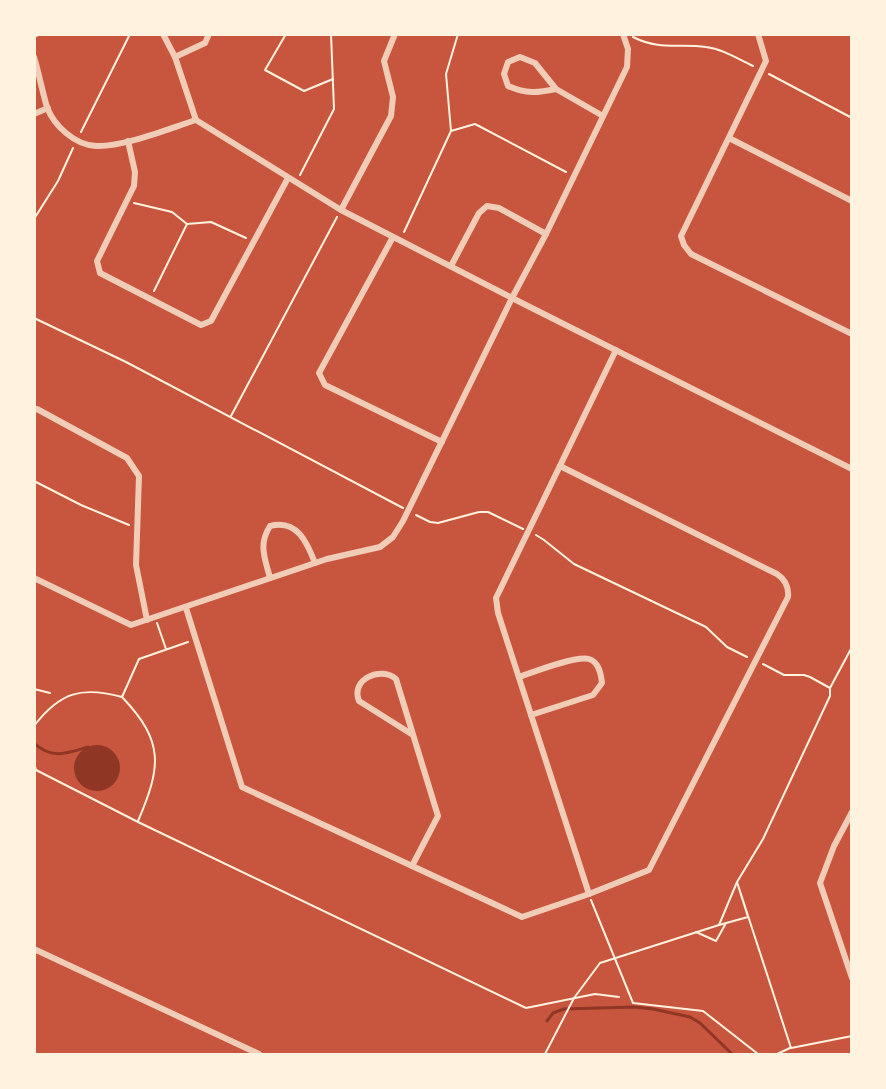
<svg xmlns="http://www.w3.org/2000/svg" width="886" height="1089" viewBox="0 0 886 1089" font-family="'Sofia Sans Condensed',sans-serif">
<style>
.water{fill:#8f3625}
.lines{fill:none;stroke-linecap:round;stroke-linejoin:round}
.stream{stroke:#8f3625;stroke-width:3}
.path{stroke:#fff3e0;stroke-width:2}
.minor{stroke:#f1ccb7;stroke-width:6}
</style>
<rect width="100%" height="100%" fill="#c8553d"/>
<circle class="water" cx="97" cy="768" r="23"/>
<g class="lines">
<g class="stream">
<path d="M34,743C52,760 67,753 88,747"/>
<path d="M547,1021L553,1013L564,1009L634,1007L653,1009L690,1017L700,1023L732,1054"/>
</g>
<g class="path">
<path d="M286,34L265,70L304,91L333,79"/>
<path d="M633,37C661,51 678,43 706,47C723,49 738,59 753,66"/>
<path d="M769,74L852,118"/>
<path d="M451,131L475,124L566,172"/>
<path d="M81,132L130,34"/>
<path d="M300,175L334,109L331,34"/>
<path d="M134,203L172,212L187,224"/>
<path d="M34,219L58,181L73,148"/>
<path d="M404,232L451,131L446,74L458,34"/>
<path d="M154,291L187,224L211,222L246,238"/>
<path d="M34,318L126,362L403,508"/>
<path d="M231,416L337,217"/>
<path d="M34,481L81,505L129,525"/>
<path d="M416,515L430,522L438,523L479,512H488L523,529"/>
<path d="M536,535L544,540L574,564L706,627L727,647L747,657"/>
<path d="M157,623L166,649"/>
<path d="M763,664L784,675H804L810,677L830,688"/>
<path d="M34,689L50,693"/>
<path d="M122,697C165,742 161,767 138,821"/>
<path d="M34,726C60,692 82,686 122,697L139,659L188,642"/>
<path d="M34,763L36,770L138,822L526,1008L595,994L619,997"/>
<path d="M591,900L633,1003L703,1011L758,1054"/>
<path d="M719,925L748,917L737,882L791,1048L852,1036"/>
<path d="M696,932L716,941L726,923"/>
<path d="M545,1054L574,998L600,963L719,925L737,882L763,839L830,696V688L852,647"/>
<path d="M777,1054L790,1048"/>
</g>
<g class="minor">
<path d="M163,34L175,57L196,120L341,210L512,298L852,469"/>
<path d="M758,34L766,61L681,236L684,245L691,254L852,334"/>
<path d="M34,35L36,34"/>
<path d="M34,57C39,73 42,91 47,107C54,126 75,145 96,146C124,147 168,129 196,120"/>
<path d="M175,57L205,43L209,34"/>
<path d="M556,89C537,93 527,94 508,86L504,74L508,62L520,57L535,63L556,89L603,116"/>
<path d="M34,114L48,108"/>
<path d="M729,138L852,201"/>
<path d="M128,141L135,172L134,186L97,261L100,273L201,325L211,321L288,178"/>
<path d="M341,210L391,116L393,97L384,61L395,34"/>
<path d="M393,237L319,373L325,385L442,442"/>
<path d="M451,266L479,213L487,206L499,208L546,234"/>
<path d="M34,410L37,409L127,458L139,476L136,565L147,620"/>
<path d="M34,578L131,625L327,559L380,547L393,537L403,521L512,298L546,234L627,67L628,49L623,34"/>
<path d="M270,578C265,558 258,545 270,526C297,519 307,542 315,563"/>
<path d="M186,608L242,787L522,917L589,894L649,870L788,597C789,587 786,580 777,574L560,466"/>
<path d="M519,677C533,672 577,655 589,659C599,662 601,674 602,683L593,695L531,715"/>
<path d="M852,812L834,846L820,883L852,978"/>
<path d="M412,866L438,816L396,679C381,666 350,679 359,701L413,735"/>
<path d="M589,894L498,613L496,598L616,350"/>
<path d="M34,949L259,1054"/>
</g>
</g>
<rect width="886" height="1089" fill="none" stroke="#fff3e0" stroke-width="72"/>
</svg>
